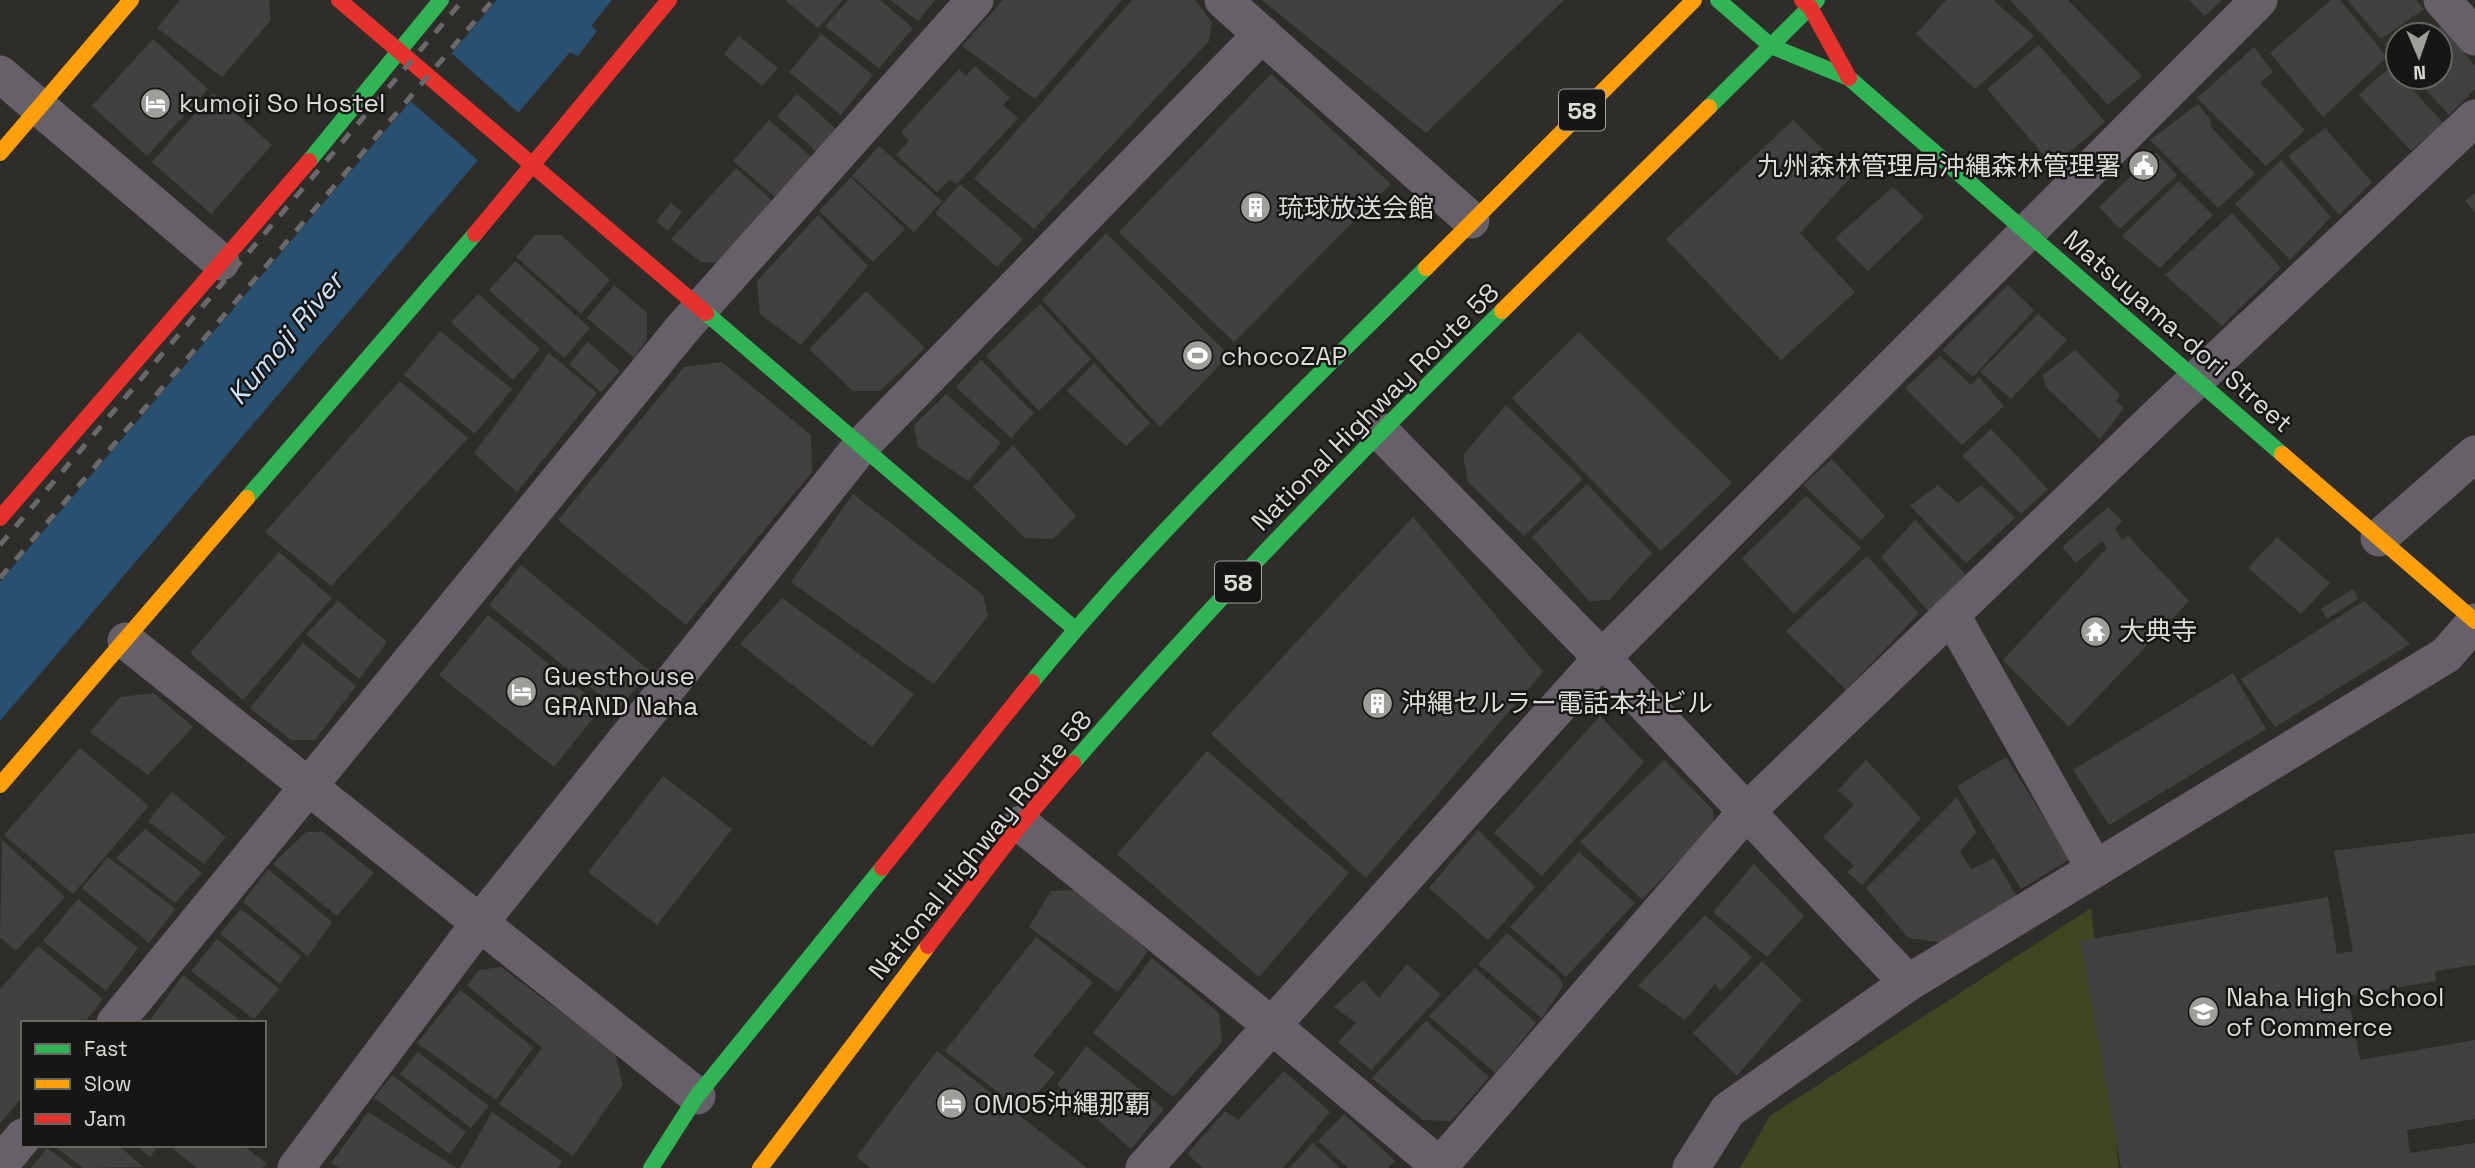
<svg xmlns="http://www.w3.org/2000/svg" width="2475" height="1168" viewBox="0 0 2475 1168" font-family="'Space Grotesk','Noto Sans JP',sans-serif">
<style>
.green{fill:#3e471f}
.water{fill:#285070}
.pier{fill:#2f2d2a}
.building{fill:#43413f}
.lines{fill:none;stroke-linecap:round;stroke-linejoin:round}
.street{stroke:#666168;stroke-width:37}
.fast{stroke:#30b455;stroke-width:16}
.slow{stroke:#ff9f0a;stroke-width:16}
.jam{stroke:#e5322d;stroke-width:16}
.rail{stroke:#6b686b;stroke-width:5;stroke-dasharray:12 12;stroke-linecap:butt}
.labels{text-anchor:middle;dominant-baseline:central;stroke-width:5;stroke-linejoin:round;paint-order:stroke}
.shield{fill:#171614;stroke:#a1a09d;stroke-width:2}
.shield-label{font-size:24px;font-weight:bold;fill:#dcdbd8}
.poi-label{font-size:26px;fill:#dcdbd8;stroke:#171614;text-anchor:start}
.street-label{font-size:26px;fill:#dcdbd8;stroke:#171614}
.water-label{font-size:28px;font-style:italic;fill:#cae4fc;stroke:#171614}
</style>
<rect width="100%" height="100%" fill="#2f2d2a"/>
<path class="green" d="M2091,908L2119,1168H1740L1770,1116Z"/>
<path class="water" d="M497,0H612L591,26L597,31L578,56L570,52L0,721V582Z"/>
<path class="pier" d="M449,51L521,115L480,162L408,99Z"/>
<g class="building">
<path d="M180,0H269L271,20L222,77L157,28Z"/>
<path d="M785,0H843L818,28Z"/>
<path d="M848,0H880L913,28L879,68L825,26Z"/>
<path d="M890,0H935L918,21Z"/>
<path d="M1003,0H1122L1035,99L962,46Z"/>
<path d="M1132,0H1195L1212,22L1209,41L1034,229L974,179Z"/>
<path d="M1262,0H1564L1426,133Z"/>
<path d="M1946,0H1993L2034,36L1975,89L1916,34Z"/>
<path d="M2010,0H2068L2142,76L2108,105Z"/>
<path d="M2189,0H2222L2205,16Z"/>
<path d="M2331,0H2340L2387,57L2323,117L2270,53Z"/>
<path d="M2347,0H2416L2424,9L2381,39Z"/>
<path d="M2415,24L2423,35H2399Z"/>
<path d="M2443,25L2475,66V89L2449,115L2415,77H2440V35H2426Z"/>
<path d="M821,34L873,75L841,115L789,72Z"/>
<path d="M2398,35V58L2385,44Z"/>
<path d="M739,36L778,68L762,86L724,54Z"/>
<path d="M153,39L208,89L147,156L92,106Z"/>
<path d="M2039,45L2105,122L2053,166L1987,89Z"/>
<path d="M2254,47L2273,72L2260,83L2305,130L2266,166L2197,98Z"/>
<path d="M975,66L1010,98L1003,105L1018,118L957,184L949,180L937,192L896,155L909,141L901,132L959,69L966,76Z"/>
<path d="M2391,66L2443,123L2411,151L2359,95Z"/>
<path d="M1271,74L1391,184L1234,342L1119,232Z"/>
<path d="M213,93L272,145L211,214L152,162Z"/>
<path d="M797,94L836,129L816,151L777,116Z"/>
<path d="M2198,104L2210,119L2211,127L2255,174L2218,208L2150,140Z"/>
<path d="M769,120L816,161L781,202L733,161Z"/>
<path d="M1793,120L1851,177L1800,233L1855,292L1781,360L1666,239Z"/>
<path d="M2325,128L2372,182L2339,215L2288,156Z"/>
<path d="M879,146L942,201L914,232L852,176Z"/>
<path d="M2156,152L2177,175L2120,229L2099,207Z"/>
<path d="M2281,160L2331,217L2290,260L2235,204Z"/>
<path d="M736,168L777,205L727,263L701,262L671,239Z"/>
<path d="M851,177L905,229L873,262L819,211Z"/>
<path d="M2179,181L2213,215L2160,268L2122,236Z"/>
<path d="M960,184L1023,239L997,267L935,213Z"/>
<path d="M1893,187L1924,217L1868,271L1835,238Z"/>
<path d="M2475,193V212L2465,201Z"/>
<path d="M671,203L682,212L668,231L656,221Z"/>
<path d="M2232,213L2281,268L2222,326L2165,275Z"/>
<path d="M818,215L868,266L801,345L760,314L757,281Z"/>
<path d="M1106,233L1229,355L1160,427L1042,300Z"/>
<path d="M535,235H561L610,280L581,314L516,257Z"/>
<path d="M515,261L590,328L564,358L489,290Z"/>
<path d="M614,285L647,313V339L634,358L587,318Z"/>
<path d="M2008,285L2034,310L1973,377L1942,350Z"/>
<path d="M866,291L925,348L880,391H853L809,349Z"/>
<path d="M478,294L540,349L513,380L451,322Z"/>
<path d="M1040,304L1091,359L1039,411L986,356Z"/>
<path d="M2038,314L2067,340L2011,399L1980,372Z"/>
<path d="M440,331L512,389L475,434L404,375Z"/>
<path d="M1579,332L1732,483L1661,551L1512,398Z"/>
<path d="M588,342L620,371L601,392L569,364Z"/>
<path d="M2075,350L2120,395L2116,401L2124,408L2100,439L2045,386L2043,375Z"/>
<path d="M549,353L597,393L517,492L474,453Z"/>
<path d="M1940,356L1971,385L1979,377L2004,406L1962,445L1905,388Z"/>
<path d="M981,360L1034,413L1011,438L956,387Z"/>
<path d="M722,362L811,435L812,472L686,625L558,520L684,367Z"/>
<path d="M1094,363L1150,423L1126,446L1067,391Z"/>
<path d="M400,381L468,438L331,586L265,532Z"/>
<path d="M946,394L1001,443L968,481L918,447L914,425Z"/>
<path d="M1506,405L1583,479L1524,536L1468,482L1463,455Z"/>
<path d="M1991,429L2048,489L2021,514L1962,456Z"/>
<path d="M1013,445L1076,516L1053,539L1025,538L973,487Z"/>
<path d="M1832,459L1885,516L1861,540L1803,485Z"/>
<path d="M1587,484L1652,553L1609,600L1589,601L1532,537Z"/>
<path d="M1938,485L1958,503L1981,485L2015,518L1966,563L1910,506Z"/>
<path d="M853,494L983,595L988,616L934,684L791,582Z"/>
<path d="M1806,496L1861,548L1794,614L1742,558Z"/>
<path d="M2108,507L2122,521L2115,529L2122,540L2128,536L2189,601L2069,727L2003,660L2107,548L2102,541L2076,563L2062,547Z"/>
<path d="M1413,517L1543,672L1366,878L1211,734Z"/>
<path d="M1915,520L1966,575L1929,612L1881,557Z"/>
<path d="M2277,537L2330,583L2301,614L2248,568Z"/>
<path d="M279,552L332,598L243,700L190,653Z"/>
<path d="M1867,556L1919,613L1846,690L1786,631Z"/>
<path d="M521,565L650,671L618,710L489,605Z"/>
<path d="M2353,589L2358,599L2327,619L2321,609Z"/>
<path d="M782,598L914,694L872,747L740,644Z"/>
<path d="M338,601L387,642L359,679L306,634Z"/>
<path d="M2364,601L2410,644L2275,727L2241,679Z"/>
<path d="M488,615L602,707L554,767L439,675Z"/>
<path d="M303,643L356,686L315,740H291L250,708Z"/>
<path d="M2233,673L2266,729L2109,825L2073,770Z"/>
<path d="M154,693L193,727L148,775L90,732L120,697Z"/>
<path d="M1600,716L1644,762L1542,876L1494,833Z"/>
<path d="M80,748L149,806L73,894L4,835Z"/>
<path d="M1207,751L1349,873L1259,977L1117,854Z"/>
<path d="M2006,757L2070,859L2021,889L1957,786Z"/>
<path d="M1664,760L1713,810V826L1642,899L1580,842Z"/>
<path d="M1866,760L1921,818L1862,885L1847,872L1854,866L1823,837L1854,805L1838,790Z"/>
<path d="M663,776L732,829L657,925L588,872Z"/>
<path d="M172,792L226,837L204,864L148,821Z"/>
<path d="M1957,797L1976,832L1960,852L1971,869L1994,858L2017,897L1946,943L1908,938L1866,888Z"/>
<path d="M145,829L202,873L175,903L116,858Z"/>
<path d="M1478,830L1535,887L1488,940L1429,888Z"/>
<path d="M306,832H323L374,873L337,916L273,864Z"/>
<path d="M2475,833V965L2435,971L2436,981L2348,996L2360,1060L2475,1040V1119L2407,1130L2410,1153L2475,1143V1168H2121L2080,941L2328,897L2337,954L2353,951L2334,851Z"/>
<path d="M2,840L65,897L16,951L0,937Z"/>
<path d="M1579,852L1635,903L1566,977L1510,927Z"/>
<path d="M108,857L175,909L149,943L82,888Z"/>
<path d="M1754,864L1804,916L1767,957L1713,912Z"/>
<path d="M268,869L332,922L308,956L243,902Z"/>
<path d="M1077,890L1148,951L1118,992L1029,927L1051,891Z"/>
<path d="M78,899L138,948L106,991L43,941Z"/>
<path d="M241,909L301,956L280,984L220,933Z"/>
<path d="M1705,915L1752,957L1721,991L1715,984L1685,1020L1638,986Z"/>
<path d="M1507,933L1560,978L1563,986L1542,1018L1478,964Z"/>
<path d="M1036,937L1093,982L1033,1056L1055,1072L1023,1112L945,1051Z"/>
<path d="M217,939L279,989L254,1019L191,971Z"/>
<path d="M38,946L103,999L84,1023H23V1096L0,1124V989Z"/>
<path d="M1152,958L1219,1013L1222,1042L1173,1097L1093,1033Z"/>
<path d="M1762,961L1802,1000L1737,1076L1693,1033Z"/>
<path d="M1407,964L1441,995L1371,1070L1338,1042L1356,1023L1334,1007L1363,980L1379,998Z"/>
<path d="M501,967L615,1053L623,1085L573,1156L499,1104L542,1048L467,985L479,970Z"/>
<path d="M1475,968L1536,1023L1495,1073L1429,1016Z"/>
<path d="M183,975L243,1023H148Z"/>
<path d="M460,990L533,1047L496,1100L417,1043Z"/>
<path d="M1426,1021L1489,1077L1451,1121L1423,1120L1372,1078Z"/>
<path d="M1086,1046L1164,1109L1131,1149L1057,1085Z"/>
<path d="M937,1051L1087,1168H871L856,1157Z"/>
<path d="M418,1052L489,1106L471,1128L400,1074Z"/>
<path d="M1284,1071L1330,1112L1283,1168H1203L1187,1154L1225,1111L1238,1120Z"/>
<path d="M392,1075L466,1132L450,1154L374,1098Z"/>
<path d="M368,1112L457,1168H339L331,1163Z"/>
<path d="M492,1112L562,1161L558,1168H460Z"/>
<path d="M1344,1114L1395,1161L1388,1168H1348L1318,1141Z"/>
<path d="M1313,1143L1340,1168H1289Z"/>
<path d="M52,1145H118L143,1167L84,1168Z"/>
<path d="M135,1145H159L150,1157Z"/>
<path d="M168,1145H243L267,1164L263,1168H197Z"/>
<path d="M47,1148L74,1168H31Z"/>
</g>
<g class="lines">
<g class="street">
<path d="M1223,0L1471,220"/>
<path d="M2442,0L2475,37"/>
<path d="M0,74L221,262"/>
<path d="M1380,431L1602,658L1908,983"/>
<path d="M2379,538L2475,454"/>
<path d="M1951,614L2095,869"/>
<path d="M126,641L697,1096"/>
<path d="M1021,824L1270,1024L1442,1168"/>
<path d="M115,1023L683,328L975,0"/>
<path d="M0,1165L23,1137"/>
<path d="M296,1168L481,921L861,446L1262,34"/>
<path d="M1144,1168L1602,658L2259,0"/>
<path d="M1438,1168L1747,811L2165,409L2475,118"/>
<path d="M1691,1168L1728,1110L1908,983L2446,655L2475,622"/>
</g>
<g class="fast">
<path d="M1718,0L1771,46L1849,78L2282,454"/>
<path d="M1709,107L1817,0"/>
<path d="M309,161L441,0"/>
<path d="M706,313L1075,629"/>
<path d="M247,498L475,234"/>
<path d="M1032,682C1152,534 1292,402 1426,268"/>
<path d="M1073,763C1209,606 1354,457 1502,311"/>
<path d="M651,1168L697,1096L882,868"/>
</g>
<g class="slow">
<path d="M0,153L131,0"/>
<path d="M1426,268L1694,0"/>
<path d="M1502,311L1709,107"/>
<path d="M2282,454L2475,621"/>
<path d="M0,785L247,498"/>
<path d="M760,1168L928,946"/>
</g>
<g class="jam">
<path d="M339,0L706,313"/>
<path d="M1802,0L1810,7L1849,78"/>
<path d="M475,234L669,0"/>
<path d="M0,518L309,161"/>
<path d="M882,868L1032,682"/>
<path d="M928,946L1021,824L1073,763"/>
</g>
<g class="rail">
<path d="M0,545L463,0"/>
<path d="M0,578L493,0"/>
</g>
</g>
<defs>
<symbol id="hotel-disc" viewBox="-11 -11 22 22"><circle r="9.5" fill="#9f9e9b" stroke="#171614"/><path d="M-6-4.5h1.5V1H6V5H4.5V3h-9V5H-6ZM-4 0a1.8 1.8 0 1 1 3.6 0ZM.5 0V-2.5h3Q6-2.5 6 0Z" fill="#fff"/></symbol>
<symbol id="civic-disc" viewBox="-11 -11 22 22"><circle r="9.5" fill="#9f9e9b" stroke="#171614"/><path d="M-.6-6.5H3V-4.5H.6V-3L4-1V1h2V6H-6V1h2V-1L-.6-3ZM-1.2 2.5V6h2.4V2.5Z" fill="#fff"/></symbol>
<symbol id="building-disc" viewBox="-11 -11 22 22"><circle r="9.5" fill="#9f9e9b" stroke="#171614"/><path d="M-4-6H4V6H1V3H-1V6H-4ZM-2.5-4.3h1.7v1.8h-1.7ZM.8-4.3h1.7v1.8H.8ZM-2.5-1h1.7V.8h-1.7ZM.8-1h1.7V.8H.8Z" fill="#fff"/></symbol>
<symbol id="stadium-disc" viewBox="-11 -11 22 22"><circle r="9.5" fill="#9f9e9b" stroke="#171614"/><path d="M0-5a6.5 5 0 1 0 0 10a6.5 5 0 1 0 0-10ZM-3.5-1.8h7v3.6h-7Z" fill="#fff"/></symbol>
<symbol id="temple-disc" viewBox="-11 -11 22 22"><circle r="9.5" fill="#9f9e9b" stroke="#171614"/><path d="M0-6L5-2H3V0L6.5 2.5H4V6H1.5V3h-3V6H-4V2.5H-6.5L-3 0V-2H-5Z" fill="#fff"/></symbol>
<symbol id="school-disc" viewBox="-11 -11 22 22"><circle r="9.5" fill="#9f9e9b" stroke="#171614"/><path d="M0-5L7-2L0 1L-7-2ZM-4 1L0 2.5L4 1V4Q0 6-4 4Z" fill="#fff"/></symbol>
</defs>
<g fill-rule="evenodd">
<use href="#hotel-disc" x="138" y="86" width="35" height="35"/>
<use href="#civic-disc" x="2126" y="148" width="35" height="35"/>
<use href="#building-disc" x="1238" y="190" width="35" height="35"/>
<use href="#stadium-disc" x="1180" y="338" width="35" height="35"/>
<use href="#temple-disc" x="2078" y="614" width="35" height="35"/>
<use href="#hotel-disc" x="504" y="674" width="35" height="35"/>
<use href="#building-disc" x="1360" y="686" width="35" height="35"/>
<use href="#school-disc" x="2186" y="994" width="35" height="35"/>
<use href="#hotel-disc" x="934" y="1086" width="35" height="35"/>
</g>
<g class="labels">
<g class="shield">
<rect x="1559" y="89.5" width="46" height="41" rx="5"/>
<rect x="1215" y="561.5" width="46" height="41" rx="5"/>
</g>
<g class="shield-label">
<text x="1582" y="110">58</text>
<text x="1238" y="582">58</text>
</g>
<g class="poi-label">
<text x="179" y="103">kumoji So Hostel</text>
<text x="2121" y="166" text-anchor="end">九州森林管理局沖縄森林管理署</text>
<text x="1278" y="208">琉球放送会館</text>
<text x="1221" y="356">chocoZAP</text>
<text x="2119" y="631">大典寺</text>
<text x="544" y="676">Guesthouse<tspan x="544" dy="30">GRAND Naha</tspan></text>
<text x="1401" y="703">沖縄セルラー電話本社ビル</text>
<text x="2226" y="997">Naha High School<tspan x="2226" dy="30">of Commerce</tspan></text>
<text x="974" y="1104">OMO5沖縄那覇</text>
</g>
<g class="street-label">
<text transform="translate(2178 331) rotate(41)">Matsuyama-dori Street</text>
<text transform="translate(1375 407) rotate(-45)">National Highway Route 58</text>
<text transform="translate(980 845) rotate(-51)">National Highway Route 58</text>
</g>
<g class="water-label">
<text transform="translate(285 338) rotate(-50)">Kumoji River</text>
</g>
</g>
<rect x="21" y="1021" width="245" height="126" fill="#171614" stroke="#666562" stroke-width="2"/>
<rect x="35" y="1044" width="35" height="10" fill="#30b455" stroke="#666562" stroke-width="2"/>
<text x="84" y="1056" font-size="21" fill="#dcdbd8">Fast</text>
<rect x="35" y="1079" width="35" height="10" fill="#ff9f0a" stroke="#666562" stroke-width="2"/>
<text x="84" y="1091" font-size="21" fill="#dcdbd8">Slow</text>
<rect x="35" y="1114" width="35" height="10" fill="#e5322d" stroke="#666562" stroke-width="2"/>
<text x="84" y="1126" font-size="21" fill="#dcdbd8">Jam</text>
<g transform="translate(2419 56) rotate(178)"><circle r="33" fill="#171614" stroke="#666562" stroke-width="2"/>
<path d="M0-5L12 26L0 18L-12 26Z" fill="#9f9e9b"/>
<text y="-10" font-size="19" font-weight="bold" text-anchor="middle" fill="#dcdbd8">N</text>
</g>
</svg>
